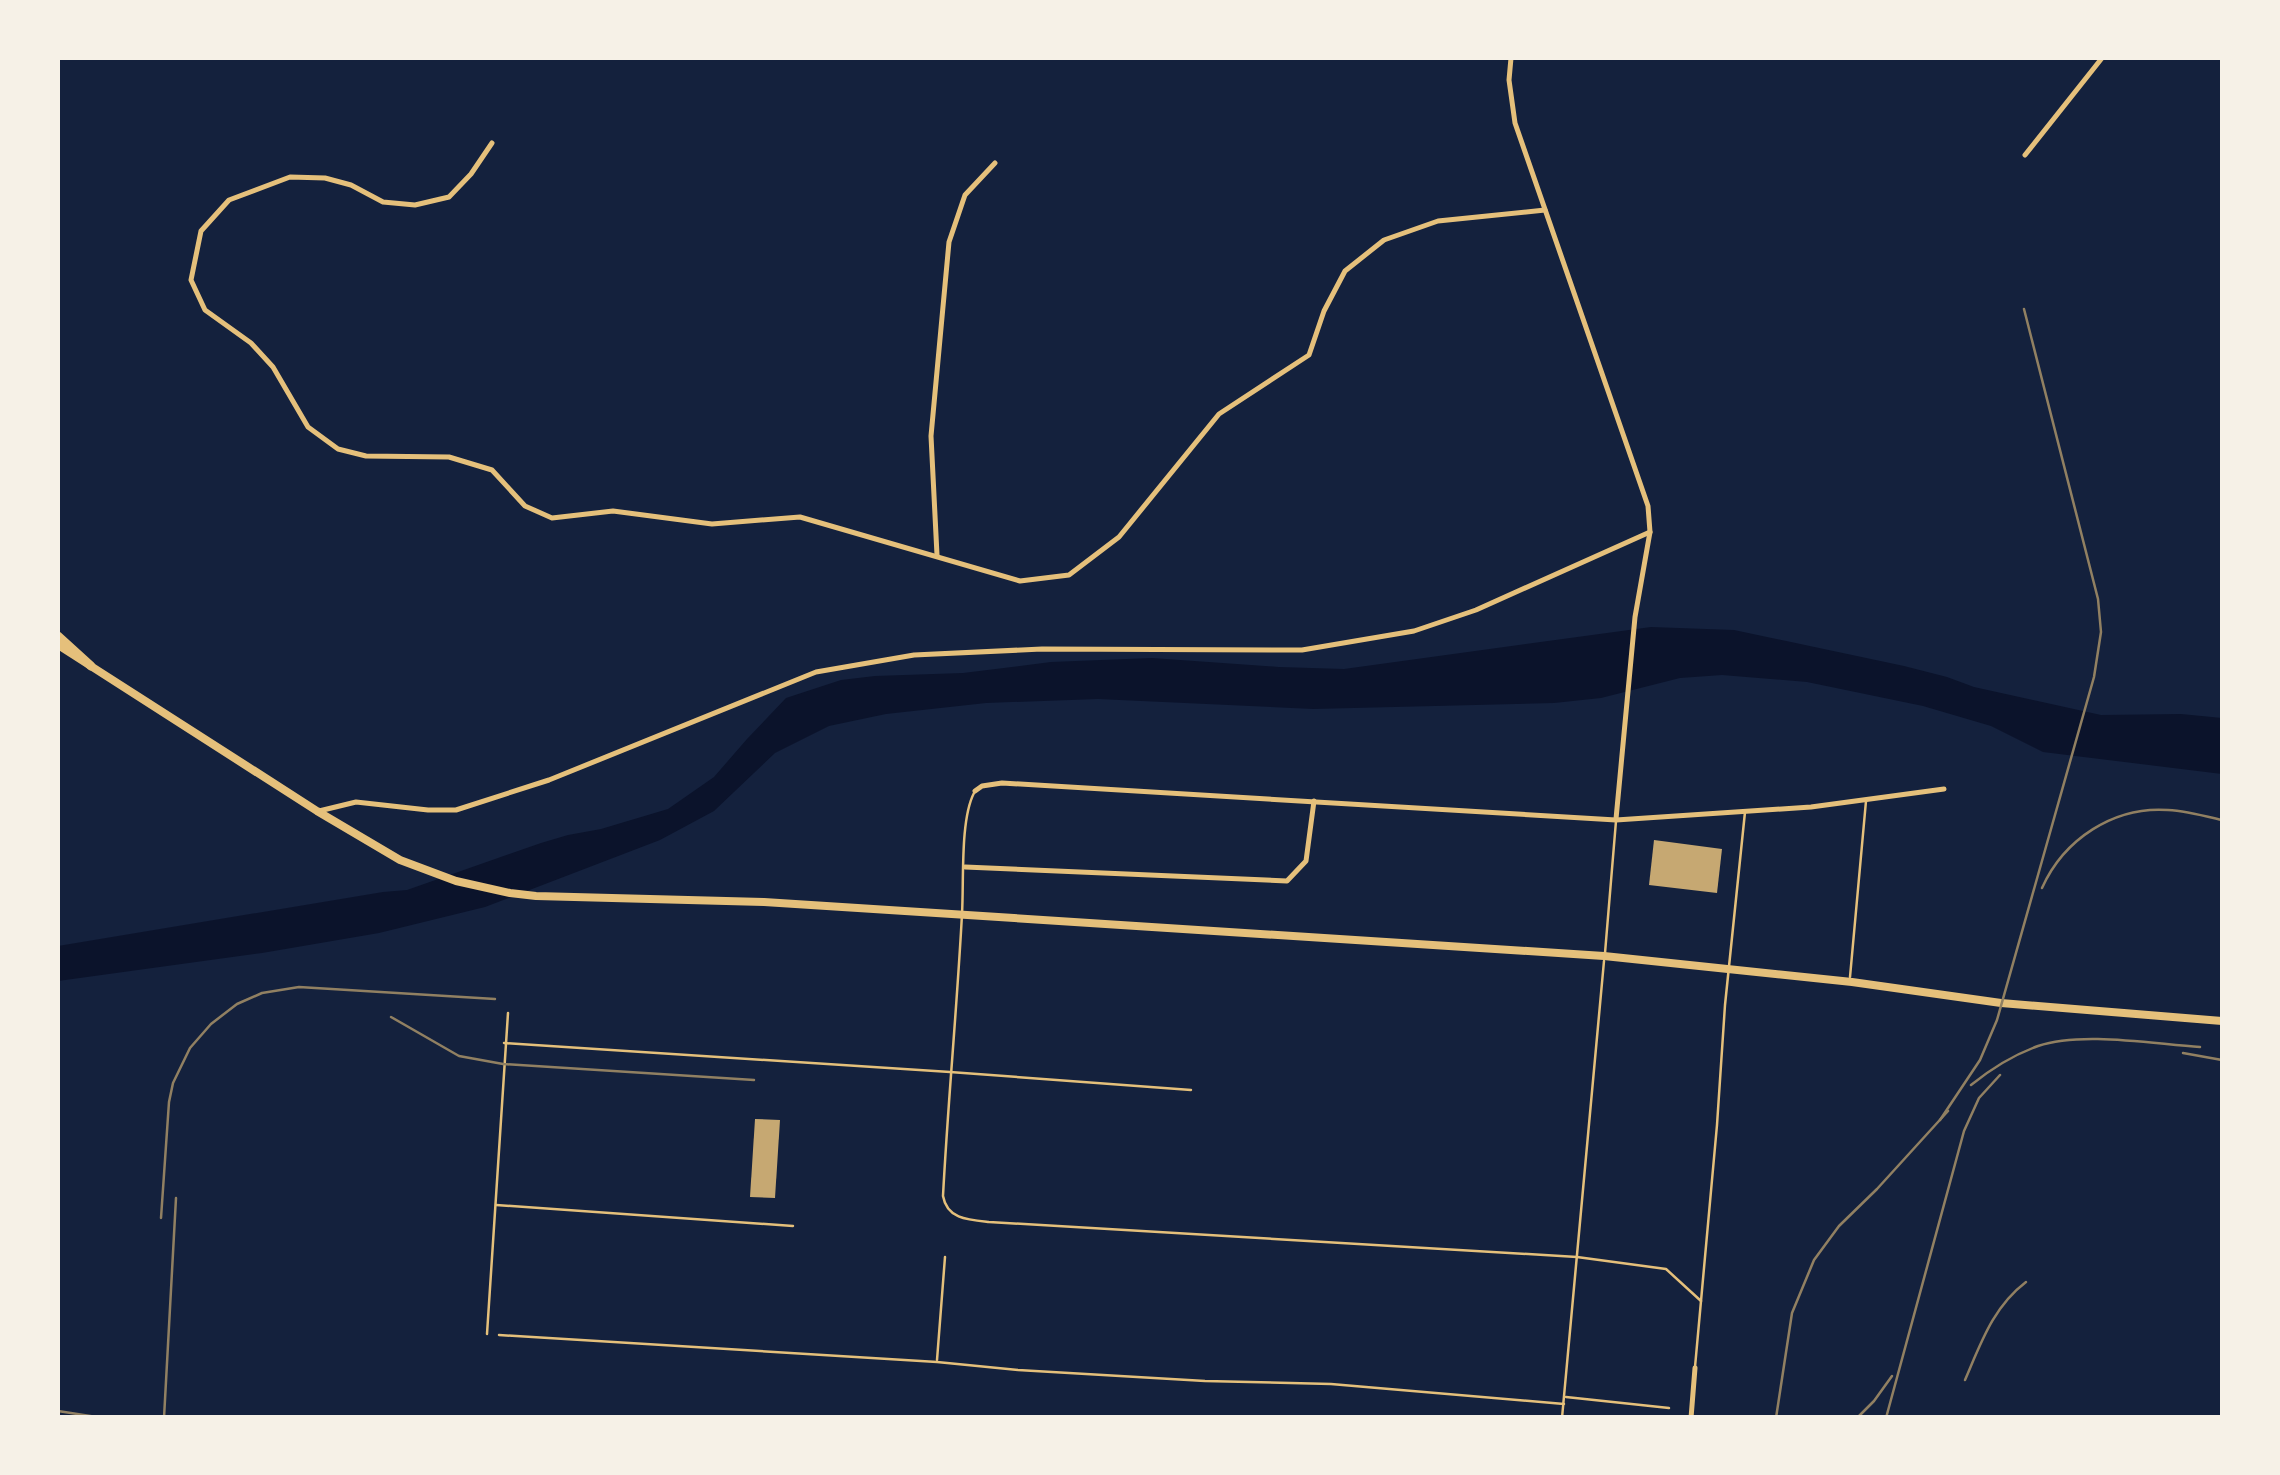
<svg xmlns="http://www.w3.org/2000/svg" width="2280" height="1475" viewBox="0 0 2280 1475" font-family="'DM Sans',sans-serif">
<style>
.water{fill:#0b132b}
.building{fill:#c6a872}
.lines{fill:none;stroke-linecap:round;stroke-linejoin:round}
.service{stroke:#e5c07b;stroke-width:2.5}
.minor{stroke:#e5c07b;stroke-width:5}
.secondary{stroke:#e5c07b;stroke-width:8}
.trunk{stroke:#e5c07b;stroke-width:9}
.rail{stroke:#918062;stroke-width:2.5}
</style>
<rect width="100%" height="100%" fill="#14213d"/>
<path class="water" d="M1651,627L1734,630L1904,666L1947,677L1974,687L2101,715L2181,714L2222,718V774L2043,752L1991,726L1923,706L1807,682L1722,675L1680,678L1601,698L1554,703L1313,709L1098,699L986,703L886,714L829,726L775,753L714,811L660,840L485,907L379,933L262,953L58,981V946L383,892L407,890L541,843L568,835L601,829L668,809L714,777L747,739L786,698L841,680L875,676L963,673L1051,662L1152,658L1279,667L1344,669Z"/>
<g class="building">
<path d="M1654,840L1722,849L1717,893L1649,885Z"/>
<path d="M755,1119L780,1120L775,1198L750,1197Z"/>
</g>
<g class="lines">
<g class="service">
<path d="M974,793C960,820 964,881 962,914C957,1008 948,1101 943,1196C947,1219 968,1220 989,1222L1577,1257L1666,1269L1701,1301"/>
<path d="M1605,953L1616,821"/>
<path d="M1850,977L1866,801"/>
<path d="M504,1043L950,1072L1191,1090"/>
<path d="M496,1205L793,1226"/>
<path d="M487,1334L508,1013"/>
<path d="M499,1335L937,1362L1018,1370L1205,1381L1331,1384L1564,1404"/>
<path d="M937,1360L945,1257"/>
<path d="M1695,1367L1717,1125L1725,1005L1745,812"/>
<path d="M1566,1397L1669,1408"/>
<path d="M1562,1418L1604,961"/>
</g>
<g class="minor">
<path d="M1511,58L1509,80L1515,123L1648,506L1650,532L1635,617L1616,819"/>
<path d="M492,143L471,174L449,197L415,205L383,202L351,185L325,178L290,177L229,200L201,231L191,280L205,310L251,343L273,367L308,427L338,449L366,456L449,457L492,470L525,506L552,518L613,511L712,524L800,517L1020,581L1069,575L1119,537L1219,414L1309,355L1324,311L1345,271L1384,240L1438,221L1545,210"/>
<path d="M2025,155L2102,58"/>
<path d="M937,555L931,436L949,242L965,195L995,163"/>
<path d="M975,791L982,786L1002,783L1616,820L1811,807L1944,789"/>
<path d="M319,811L356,802L428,810H456L549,780L816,672L914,655L1042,649L1302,650L1414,631L1476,610L1650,532"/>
<path d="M965,867L1287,881L1306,861L1314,801"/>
<path d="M1691,1418L1695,1368"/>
</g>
<path class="secondary" d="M58,645L317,811L400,860L456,881L510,893L536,896L764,902L1604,956L1852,982L2001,1003L2222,1021"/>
<path class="trunk" d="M58,636L91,666"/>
<g class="rail">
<path d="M2042,888C2064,839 2114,806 2168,810C2186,811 2205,816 2222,820"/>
<path d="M391,1017L459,1056L503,1064L754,1080"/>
<path d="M2183,1053L2222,1060"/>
<path d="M1971,1085C1992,1068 2013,1055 2038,1046C2082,1031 2153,1044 2200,1047"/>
<path d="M1940,1120L1980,1060L1997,1020L2094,677L2101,632L2098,599L2024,309"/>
<path d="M161,1218L169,1102L173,1083L190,1048L211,1024L237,1004L262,993L299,987L495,999"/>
<path d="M1965,1380C1981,1343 1993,1307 2026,1282"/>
<path d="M58,1411L103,1418"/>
<path d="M164,1418L176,1198"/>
<path d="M1776,1418L1792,1313L1814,1260L1839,1226L1877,1189L1948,1111"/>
<path d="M1857,1418L1874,1401L1892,1376"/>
<path d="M1886,1418L1964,1131L1979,1098L2000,1075"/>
</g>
</g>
<rect width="2280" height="1475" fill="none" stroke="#f6f1e7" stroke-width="120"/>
</svg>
